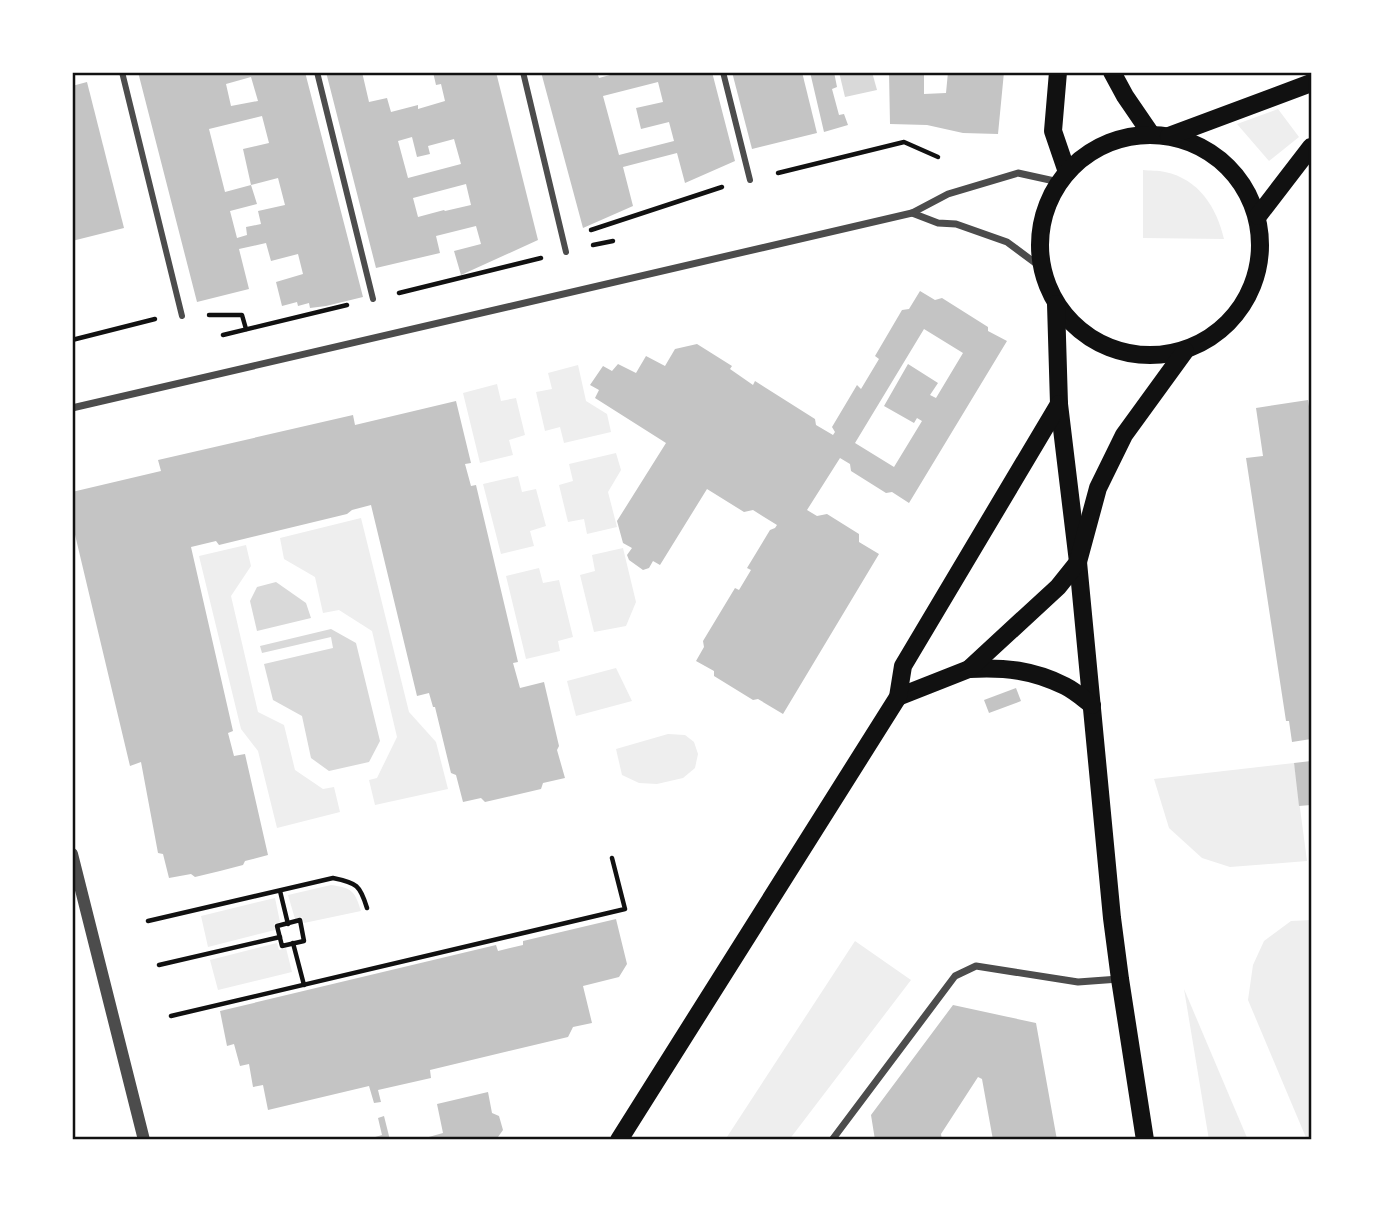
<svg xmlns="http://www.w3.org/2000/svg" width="1383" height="1212" viewBox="0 0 1383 1212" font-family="'Fira Sans Condensed',sans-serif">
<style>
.green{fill:#eee}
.water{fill:#d9d9d9}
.building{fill:#c4c4c4;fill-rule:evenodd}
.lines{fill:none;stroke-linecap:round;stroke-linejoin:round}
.path{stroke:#111;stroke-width:4.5}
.pedestrian{stroke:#4c4c4c;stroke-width:6}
.minor{stroke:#4c4c4c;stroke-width:7}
.tertiary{stroke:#4c4c4c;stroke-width:12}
.primary{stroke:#111;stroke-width:18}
.neatline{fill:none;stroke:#111;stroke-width:2.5}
</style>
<rect width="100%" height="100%" fill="#fff"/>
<g class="green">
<path d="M1278,109L1299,137L1269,161L1237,124Z"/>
<path d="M1143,170C1150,171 1158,170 1165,172C1199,179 1217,208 1224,239L1143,238Z"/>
<path d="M578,365L586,401L607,414L611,432L564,443L560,427L545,431L536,392L552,389L548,373Z"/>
<path d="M497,384L501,401L516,398L525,435L509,440L513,455L480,463L463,393Z"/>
<path d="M616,453L621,470L608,492L617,527L587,534L584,519L568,522L559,485L573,481L569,464Z"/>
<path d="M518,476L522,492L536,489L546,526L530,531L534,546L501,554L483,484Z"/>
<path d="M361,518L409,712L436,742L448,789L375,805L369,780L377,778L397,737L372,631L339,610L323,613L315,577L284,559L280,538Z"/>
<path d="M246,545L251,566L231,596L258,712L284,725L295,770L323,789L334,787L340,812L277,828L258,751L241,729L199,556Z"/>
<path d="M623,548L636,602L626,626L594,632L580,575L595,571L592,555Z"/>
<path d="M539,568L543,583L559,580L573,637L558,641L560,651L526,659L506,576Z"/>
<path d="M616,668L632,701L576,716L567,681Z"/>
<path d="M668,734L685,735L694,742L698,754L695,768L683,778L657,784L639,783L622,775L616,749Z"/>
<path d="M1294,763L1307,861L1230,867L1202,858L1169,828L1154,779Z"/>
<path d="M331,885C352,888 355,891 361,911L304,923L302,917L295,919L288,895Z"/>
<path d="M275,898L280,922L274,924L275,930L208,947L201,916Z"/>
<path d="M1311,920V1140H1307L1248,1000L1253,965L1264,941L1291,921Z"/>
<path d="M855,941L911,980L789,1140H725Z"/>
<path d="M277,943L279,950L286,948L292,972L218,990L210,960Z"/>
<path d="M1184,989L1248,1140H1209Z"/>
</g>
<g class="water">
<path d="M839,72H872L877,90L845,97Z"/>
<path d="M276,582L306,603L311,618L257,631L250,601L257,587Z"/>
<path d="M331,629L356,643L380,741L369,762L329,771L311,758L302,716L273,700L264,664L333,648L331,637L262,653L260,646Z"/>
</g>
<g class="building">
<path d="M138,72H305L363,297L326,306L310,308L309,303L298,306L297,302L282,306L276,282L303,274L298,254L271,261L266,243L239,249L249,289L197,302ZM251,77L258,101L231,106L226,84ZM262,116L269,143L243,149L251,185L278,178L285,205L258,211L261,224L246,227L247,235L237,238L230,211L257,204L251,185L225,192L209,129Z"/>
<path d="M326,72H362L369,102L387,98L391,112L418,105V109L445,101L441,84L436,85L433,72H496L538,240L461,275L454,251L481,244L476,226L436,236L440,253L376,268ZM412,137L417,157L430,154L428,146L454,139L461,164L408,178L398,141ZM466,184L471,205L445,211L444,210L418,217L413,198Z"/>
<path d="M541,72H597L599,78L621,72H712L735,161L685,183L677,153L623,167L633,206L583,228ZM658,82L663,102L636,108L641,129L669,122L674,141L619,155L603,96Z"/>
<path d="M732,72H802L817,133L752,149Z"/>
<path d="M810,72H834L837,87L832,89L839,115L844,114L848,125L824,132Z"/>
<path d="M889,72H924V94L946,93L948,72H1004L998,134L963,133L927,125L890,124Z"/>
<path d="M87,82L124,228L72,241V86Z"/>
<path d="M920,291L935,300L942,298L988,327V331L1007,341L909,503L892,492L886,493L851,471L850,464L840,458L807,510L817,516L827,514L859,534V542L879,554L783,714L758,699L753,700L714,676V671L696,661L704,647L703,641L735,588L739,590L751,570L747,568L770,530L775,528L777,525L753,510L744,512L707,489L660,565L653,561L649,568L643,570L629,560L627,555L632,548L623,543L617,521L666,443L595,398L599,390L590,385L603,366L612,371L618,364L636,373L646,356L665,366L675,349L697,344L732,366L730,369L753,385L755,381L815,419L816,425L833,435L835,432L832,427L857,385L861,389L879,359L875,356L902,310L909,309ZM924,329L963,353L936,398L930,395L938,383L908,364L884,406L914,423L917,418L922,421L894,467L855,443Z"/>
<path d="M1308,400L1311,419V739L1292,742L1289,721H1286L1246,458L1263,456L1256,408Z"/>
<path d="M456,401L471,463L465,464L471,486L476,485L518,662L513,663L520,688L544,682L559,746L557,750L565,778L543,783L541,789L485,802L481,798L463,802L456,775L451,773L435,707H433L429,693L417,696L371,505L352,510L347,514L219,545L216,541L191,547L233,731L228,733L234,756L245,754L268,855L245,861L243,865L220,871L195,877L191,874L169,878L163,854L158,853L141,762L130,766L72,522V492L161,471L158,460L353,415L355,425Z"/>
<path d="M1016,688L1021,701L989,713L984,700Z"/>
<path d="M1311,761V805L1299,806L1294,763Z"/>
<path d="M616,919L627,964L619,977L583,986L592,1023L573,1027L568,1037L430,1070L431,1078L378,1090L381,1102L374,1103L369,1086L268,1110L263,1085L253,1087L249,1064L240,1066L234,1044L227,1046L220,1011L496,945L498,951L523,945V941Z"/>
<path d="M953,1005L1036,1023L1057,1140H993L982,1079L978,1077L941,1134L942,1140H875L871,1115Z"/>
<path d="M488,1092L492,1113L499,1116L503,1130L498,1137L499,1140H418L443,1133L437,1104Z"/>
<path d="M384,1116L390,1140H365L382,1135L378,1118Z"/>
</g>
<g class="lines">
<g class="path">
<path d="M778,173L904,142L938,157"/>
<path d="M591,230L722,187"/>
<path d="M593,245L613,241"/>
<path d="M399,293L541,258"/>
<path d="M209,315H242L246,329"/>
<path d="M223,335L347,305"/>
<path d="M72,340L155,319"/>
<path d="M280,891L288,924"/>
<path d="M300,920L304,941L282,946L277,926Z"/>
<path d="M148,921L333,878C357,883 360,885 367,908"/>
<path d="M293,943L304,985"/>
<path d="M159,965L280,937"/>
<path d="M171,1016L625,909L612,858"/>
</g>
<g class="pedestrian">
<path d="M122,72L182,316"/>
<path d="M317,72L373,299"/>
<path d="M523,72L566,252"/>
<path d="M723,72L750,180"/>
</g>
<g class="minor">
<path d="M912,213L938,223L956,224L1007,242L1042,268"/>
<path d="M72,408L912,213L948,194L1018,173L1059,182"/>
<path d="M832,1140L955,976L976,966L1078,982L1119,979"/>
</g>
<path class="tertiary" d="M72,854L144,1140"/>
<g class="primary">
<path d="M1058,72L1053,131L1067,172"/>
<path d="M1112,72L1125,96L1151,134"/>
<circle cx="1150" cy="245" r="110"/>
<path d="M1169,136L1311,83"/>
<path d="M1258,216L1311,147"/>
<path d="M1056,304L1059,404L1078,562L1112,918L1120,979L1145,1140"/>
<path d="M969,669C1005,667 1033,670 1065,686C1075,691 1084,699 1092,705"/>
<path d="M898,697L969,669L1058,587L1078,562L1098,488L1124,435L1185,351"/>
<path d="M619,1140L898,697L903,666L1059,404"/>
</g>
</g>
<rect width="1383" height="1212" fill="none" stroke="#ffffff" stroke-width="147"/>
<rect x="74" y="74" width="1236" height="1064" class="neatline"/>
</svg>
